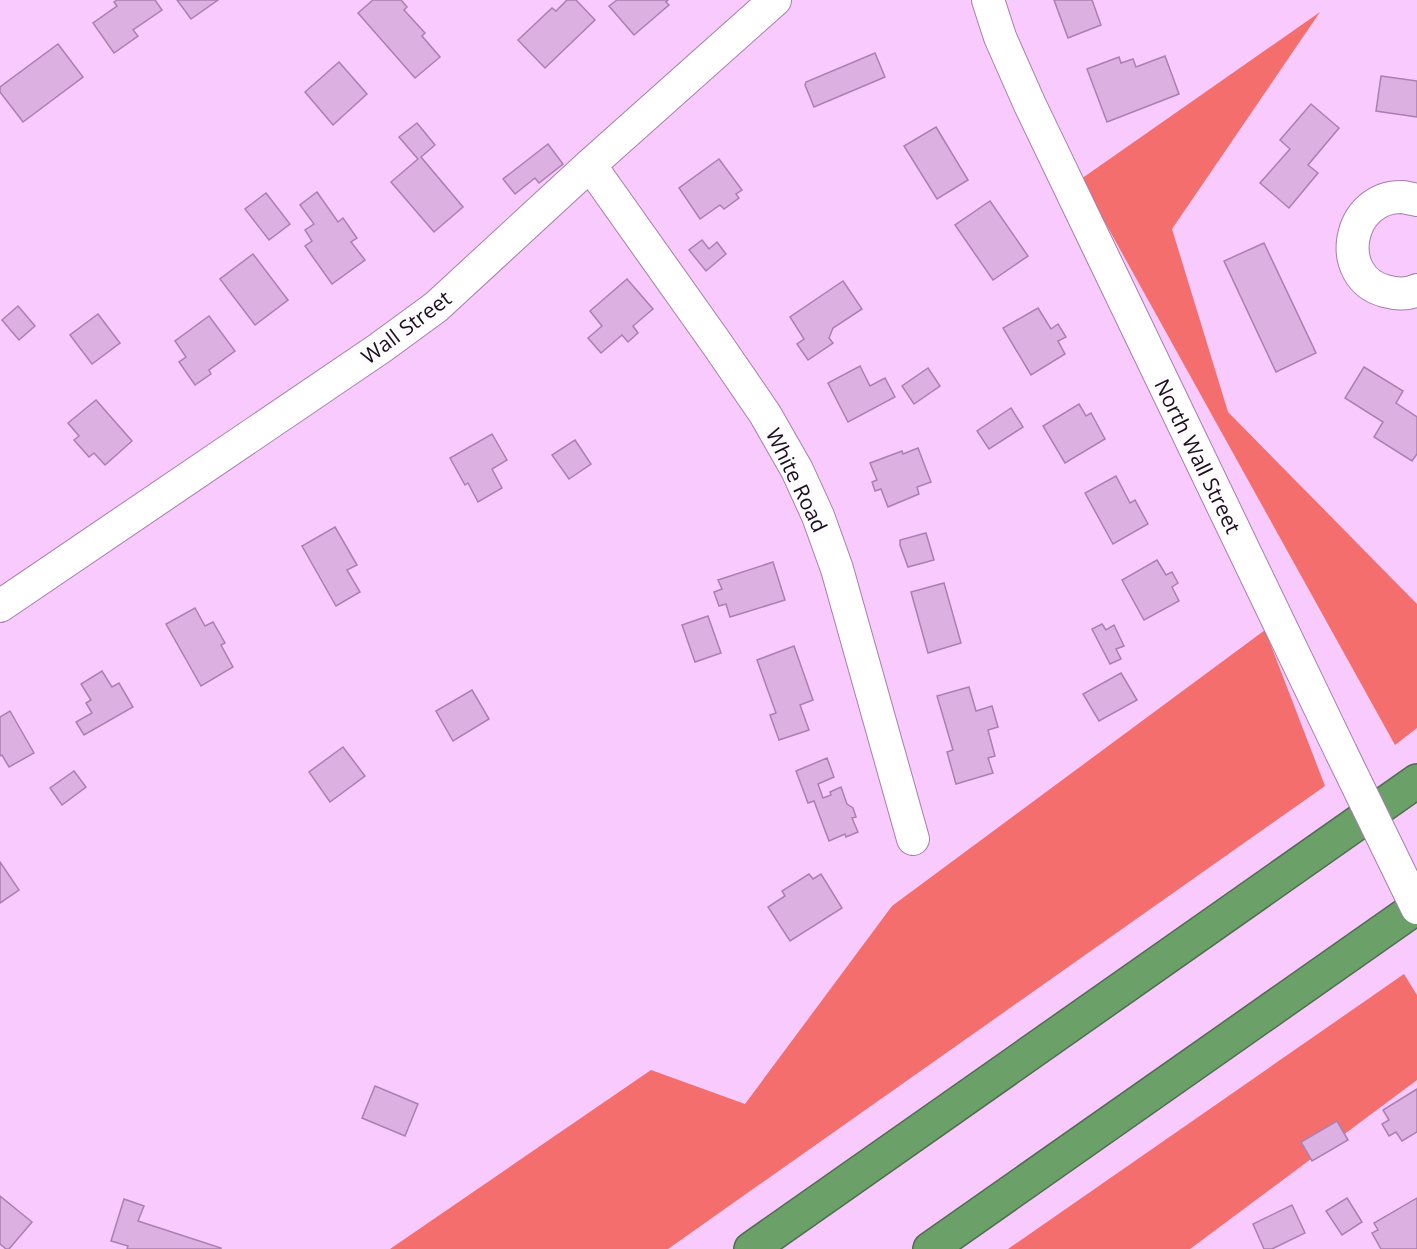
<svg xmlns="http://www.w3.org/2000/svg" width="1417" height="1249" viewBox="0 0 1417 1249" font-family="'Open Sans',sans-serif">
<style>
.forest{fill:#f36e6c}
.building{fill:#dcb0e1;stroke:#ab80b0;stroke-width:1.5}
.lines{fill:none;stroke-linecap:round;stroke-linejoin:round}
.minor-casing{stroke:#a77dac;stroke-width:34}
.highway-casing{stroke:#506d4f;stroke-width:36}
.minor{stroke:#fff;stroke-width:32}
.highway{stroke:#6ca069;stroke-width:33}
.minor-bridge-casing{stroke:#a77dac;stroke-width:34;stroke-linecap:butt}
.minor-bridge{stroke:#fff;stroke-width:32}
.labels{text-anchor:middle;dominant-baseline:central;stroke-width:6;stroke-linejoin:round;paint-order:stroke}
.street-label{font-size:21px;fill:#1d0d1f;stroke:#fdfdfd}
</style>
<rect width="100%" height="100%" fill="#f8cafd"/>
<g class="forest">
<path d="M1320,12L1172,229L1228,412L1417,604V728L1395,745L1081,179Z"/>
<path d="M1265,630L1325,786L668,1249H390L651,1070L745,1104L892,906Z"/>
<path d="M1404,974L1417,995V1080L1190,1249H1008Z"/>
</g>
<g class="building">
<path d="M117,0H155L162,10L133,30L138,36L114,53L93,23L117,6L114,2Z"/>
<path d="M177,0H218L191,19Z"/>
<path d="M373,0H401L407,7L404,10L425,33L422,36L440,57L415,78L358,13Z"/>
<path d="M567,0H576L595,20L545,68L518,40L552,8L556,11Z"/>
<path d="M617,0H668L666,2L669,5L634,35L609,6Z"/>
<path d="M1054,0H1092L1101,25L1068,38Z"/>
<path d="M58,44L83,77L23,122L0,92V87Z"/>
<path d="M875,53L885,77L814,107L805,85L806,82Z"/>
<path d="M1165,56L1179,94L1107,122L1087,69L1119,57L1121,63L1133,59L1136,67Z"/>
<path d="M339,62L367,94L333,125L305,92Z"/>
<path d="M1381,76L1417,81V117L1376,111Z"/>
<path d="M1311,104L1339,128L1308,165L1318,173L1289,208L1260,183L1290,149L1280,140Z"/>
<path d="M417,123L435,145L421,157L463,207L434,232L391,182L418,159L399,137Z"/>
<path d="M936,127L968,180L937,199L904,146Z"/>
<path d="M548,144L563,164L539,183L535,178L515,194L503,179Z"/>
<path d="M719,159L742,190L736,194L739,198L724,209L720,205L700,219L679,188Z"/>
<path d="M317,192L338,222L343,218L357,238L351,242L365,260L332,284L305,246L312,241L305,230L314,224L300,205Z"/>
<path d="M266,193L290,224L269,240L245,209Z"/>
<path d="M990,201L1028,256L993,280L955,225Z"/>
<path d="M702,240L709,249L717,242L726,254L706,271L689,250Z"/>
<path d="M1264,243L1316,353L1276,372L1224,261Z"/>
<path d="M253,254L288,300L255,325L220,279Z"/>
<path d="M627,279L653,309L633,326L638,333L628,342L622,335L601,353L588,338L602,326L590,311Z"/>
<path d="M843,281L862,309L833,328L829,338L833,343L808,360L797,344L804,339L790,317Z"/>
<path d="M18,306L35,326L19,340L2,320Z"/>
<path d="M1038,308L1051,329L1058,324L1066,337L1058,341L1065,354L1031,375L1003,328Z"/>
<path d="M98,314L120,343L92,364L70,335Z"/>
<path d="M209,316L235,351L209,370L211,374L195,385L179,362L186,357L175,341Z"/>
<path d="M860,366L870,386L885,378L895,397L848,422L828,383Z"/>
<path d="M1364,367L1403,391L1396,403L1417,417V454L1412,461L1374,437L1383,422L1345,398Z"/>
<path d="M928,368L940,386L914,404L902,386Z"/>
<path d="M96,400L132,441L105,465L94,453L89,457L74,440L79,436L68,423Z"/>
<path d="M1079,404L1086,416L1091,413L1105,439L1065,463L1043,426Z"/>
<path d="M1011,408L1023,427L989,449L977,431Z"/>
<path d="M492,434L507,460L492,469L502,488L478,502L468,483L465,485L450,458Z"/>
<path d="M575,440L591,464L569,479L552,455Z"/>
<path d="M918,448L931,482L917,487L919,494L888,507L881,489L875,491L872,482L877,480L870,463L902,451L903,454Z"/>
<path d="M1116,476L1130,503L1135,500L1148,524L1113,544L1085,493Z"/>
<path d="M335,527L357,565L347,570L360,592L336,606L302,546Z"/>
<path d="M926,533L934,560L908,567L900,545V540Z"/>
<path d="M1157,560L1166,575L1172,572L1178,583L1172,587L1179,601L1144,620L1122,580Z"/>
<path d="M773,562L785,600L730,617L726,604L719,606L714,592L722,589L718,580Z"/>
<path d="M944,583L961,643L928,653L911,592Z"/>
<path d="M195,608L205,626L213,622L225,643L221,645L233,667L201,686L166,624Z"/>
<path d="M708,616L721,653L695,662L682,625Z"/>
<path d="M1102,624L1106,630L1114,625L1124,646L1116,649L1121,659L1110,664L1092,629Z"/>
<path d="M794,646L813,700L800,705L809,730L779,740L770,715L776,713L757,660Z"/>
<path d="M102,671L112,687L119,683L133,707L84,735L76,722L92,713L86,703L91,700L81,684Z"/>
<path d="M1121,673L1137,700L1099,721L1083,694Z"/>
<path d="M969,687L976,711L992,706L998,727L988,730L995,756L988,758L993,773L956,784L947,752L953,750L937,696Z"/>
<path d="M472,690L489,719L453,741L436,711Z"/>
<path d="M10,711L34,753L9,767L2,755L0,756V717Z"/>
<path d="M343,747L365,776L330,802L309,772Z"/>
<path d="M827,758L834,777L818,784L823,798L831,795L830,792L841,787L847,804L853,808L856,817L852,818L858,832L846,837L845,834L829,841L814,801L808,803L796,771Z"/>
<path d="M74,771L86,787L62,805L50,788Z"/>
<path d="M0,862L19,890L0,903Z"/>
<path d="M809,874L813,879L821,874L842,908L790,941L768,907L785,896L782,891Z"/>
<path d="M375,1086L418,1104L405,1136L362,1118Z"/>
<path d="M1417,1089V1132L1402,1141L1396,1132L1389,1136L1382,1124L1389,1120L1383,1110Z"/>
<path d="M1337,1121L1348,1140L1312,1161L1301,1142Z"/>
<path d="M0,1196L32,1222L9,1249H6L0,1244Z"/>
<path d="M1347,1198L1362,1222L1342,1235L1326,1211Z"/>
<path d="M1417,1198V1249H1381L1372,1233L1378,1230L1374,1223Z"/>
<path d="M124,1199L144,1206L138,1221L221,1248V1249H127L128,1246L111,1241Z"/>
<path d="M1292,1205L1305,1233L1272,1249H1264L1253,1224Z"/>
</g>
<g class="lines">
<defs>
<g id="minor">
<path d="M988,0L1000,37L1030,105L1341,752"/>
<path d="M590,165L717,344L765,414L797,470L818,516L837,569L913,839"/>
<path d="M1417,200C1413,199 1408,198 1403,197C1347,195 1333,277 1385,291C1396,294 1407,295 1417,290"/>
<path d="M0,606L380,348L436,307L590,165L775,0"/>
</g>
<g id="highway">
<path d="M751,1249L1417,781"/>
<path d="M930,1249L1417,907"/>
</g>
</defs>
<use href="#minor" class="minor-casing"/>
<use href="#highway" class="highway-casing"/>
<use href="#minor" class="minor"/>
<use href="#highway" class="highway"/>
<defs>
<path id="minor-bridge" d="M1341,752L1417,908"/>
</defs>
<use href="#minor-bridge" class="minor-bridge-casing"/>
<use href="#minor-bridge" class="minor-bridge"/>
</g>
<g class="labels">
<g class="street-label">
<text transform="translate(406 327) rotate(-37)">Wall Street</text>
<text transform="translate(1198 456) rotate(64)">North Wall Street</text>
<text transform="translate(797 480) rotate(64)">White Road</text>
</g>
</g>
</svg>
